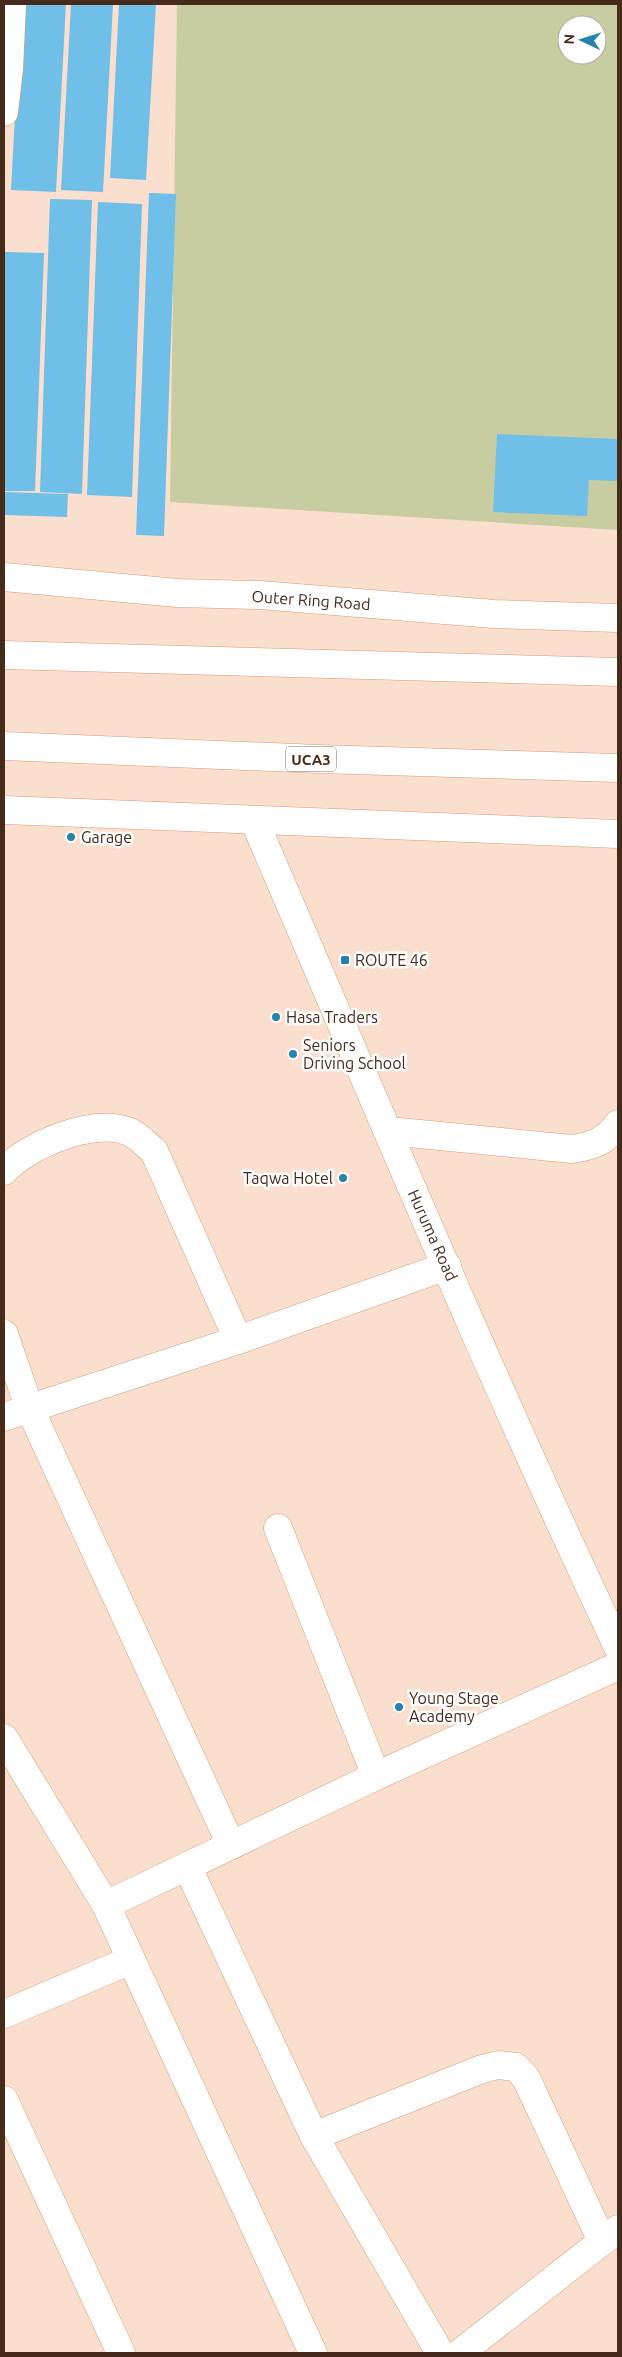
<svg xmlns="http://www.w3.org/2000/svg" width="622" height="2357" viewBox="0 0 622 2357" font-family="Ubuntu,sans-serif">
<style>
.green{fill:#c8cda1;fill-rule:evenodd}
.building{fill:#6fbfe9}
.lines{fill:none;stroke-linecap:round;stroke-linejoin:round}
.minor-casing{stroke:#db9a70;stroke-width:29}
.major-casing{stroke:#db9a70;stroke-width:29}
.minor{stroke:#fff;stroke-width:28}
.major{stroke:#fff;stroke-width:28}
.poi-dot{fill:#2484af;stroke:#fff;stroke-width:2}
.labels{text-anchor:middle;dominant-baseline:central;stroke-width:5;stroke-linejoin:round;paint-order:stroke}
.shield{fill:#fff;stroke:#7e6b5f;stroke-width:1}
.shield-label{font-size:15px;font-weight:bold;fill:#462b1a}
.street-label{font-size:16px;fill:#462b1a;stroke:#fff}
.poi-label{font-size:16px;fill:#462b1a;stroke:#fff;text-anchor:start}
</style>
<rect width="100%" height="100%" fill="#fbdfce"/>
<path class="green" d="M177,4H618V530L170,502ZM567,25H597V55H567Z"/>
<g class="building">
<path d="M21,4H66L56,192L11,190Z"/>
<path d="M71,4H113L103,192L61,190Z"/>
<path d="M119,4H156L146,180L110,178Z"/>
<path d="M149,193L176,194L164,536L136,535Z"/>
<path d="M50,199L92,200L82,494L40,492Z"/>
<path d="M98,202L142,204L132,497L87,495Z"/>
<path d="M4,252L44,253L35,491H4Z"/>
<path d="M497,434L618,439V481L589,480L587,516L493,512Z"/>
<path d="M4,492L68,494L67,517L4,515Z"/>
</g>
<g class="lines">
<defs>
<g id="minor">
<path d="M4,112L9,69L12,4"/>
<path d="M254,820C373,1096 489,1375 618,1647"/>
<path d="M389,1131L572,1149C593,1146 606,1141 618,1124"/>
<path d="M4,1171C27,1145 93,1118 127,1131C137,1134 146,1145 154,1151L238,1340"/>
<path d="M4,1334L29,1407L231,1845"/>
<path d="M4,1417L238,1340L447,1266"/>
<path d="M278,1528L376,1776L106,1905L313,2353"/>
<path d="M4,1738L106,1905"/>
<path d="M376,1776L618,1666"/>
<path d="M187,1866L314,2136L440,2353"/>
<path d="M4,2014L131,1960"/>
<path d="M4,2100L121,2353"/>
<path d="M314,2136L482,2069L498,2065L516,2067L526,2078L602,2241"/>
<path d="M460,2353L618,2229"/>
</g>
<g id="major">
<path d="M4,577L177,593L260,595L494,614L618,618"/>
<path d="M4,655L618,672"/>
<path d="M4,746L319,759L618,768"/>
<path d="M4,810L618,834"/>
</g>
</defs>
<use href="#minor" class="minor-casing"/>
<use href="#major" class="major-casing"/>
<use href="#minor" class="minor"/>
<use href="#major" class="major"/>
</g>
<g class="poi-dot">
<circle cx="71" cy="837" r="5"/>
<rect x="340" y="955" width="10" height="10" rx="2.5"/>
<circle cx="276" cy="1017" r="5"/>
<circle cx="293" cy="1054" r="5"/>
<circle cx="343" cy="1178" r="5"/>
<circle cx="399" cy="1707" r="5"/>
</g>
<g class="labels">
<rect class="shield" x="286" y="746.5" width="50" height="25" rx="4"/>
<g class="shield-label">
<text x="311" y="759">UCA3</text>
</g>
<g class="street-label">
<text transform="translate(311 600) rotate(4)">Outer Ring Road</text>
<text transform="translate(433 1235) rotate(66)">Huruma Road</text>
</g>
<g class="poi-label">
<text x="81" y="837">Garage</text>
<text x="355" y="960">ROUTE 46</text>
<text x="286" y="1017">Hasa Traders</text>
<text x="303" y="1045">Seniors<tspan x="303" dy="18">Driving School</tspan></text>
<text x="333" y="1178" text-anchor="end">Taqwa Hotel</text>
<text x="409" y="1698">Young Stage<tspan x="409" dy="18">Academy</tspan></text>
</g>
</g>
<rect width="622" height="2357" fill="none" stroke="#462b1a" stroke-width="10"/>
<g transform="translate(582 40) rotate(274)"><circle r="24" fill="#ffffff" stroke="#b5aaa3"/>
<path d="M0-4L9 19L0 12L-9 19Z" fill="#2484af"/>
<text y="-8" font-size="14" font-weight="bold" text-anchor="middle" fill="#462b1a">N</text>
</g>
</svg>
